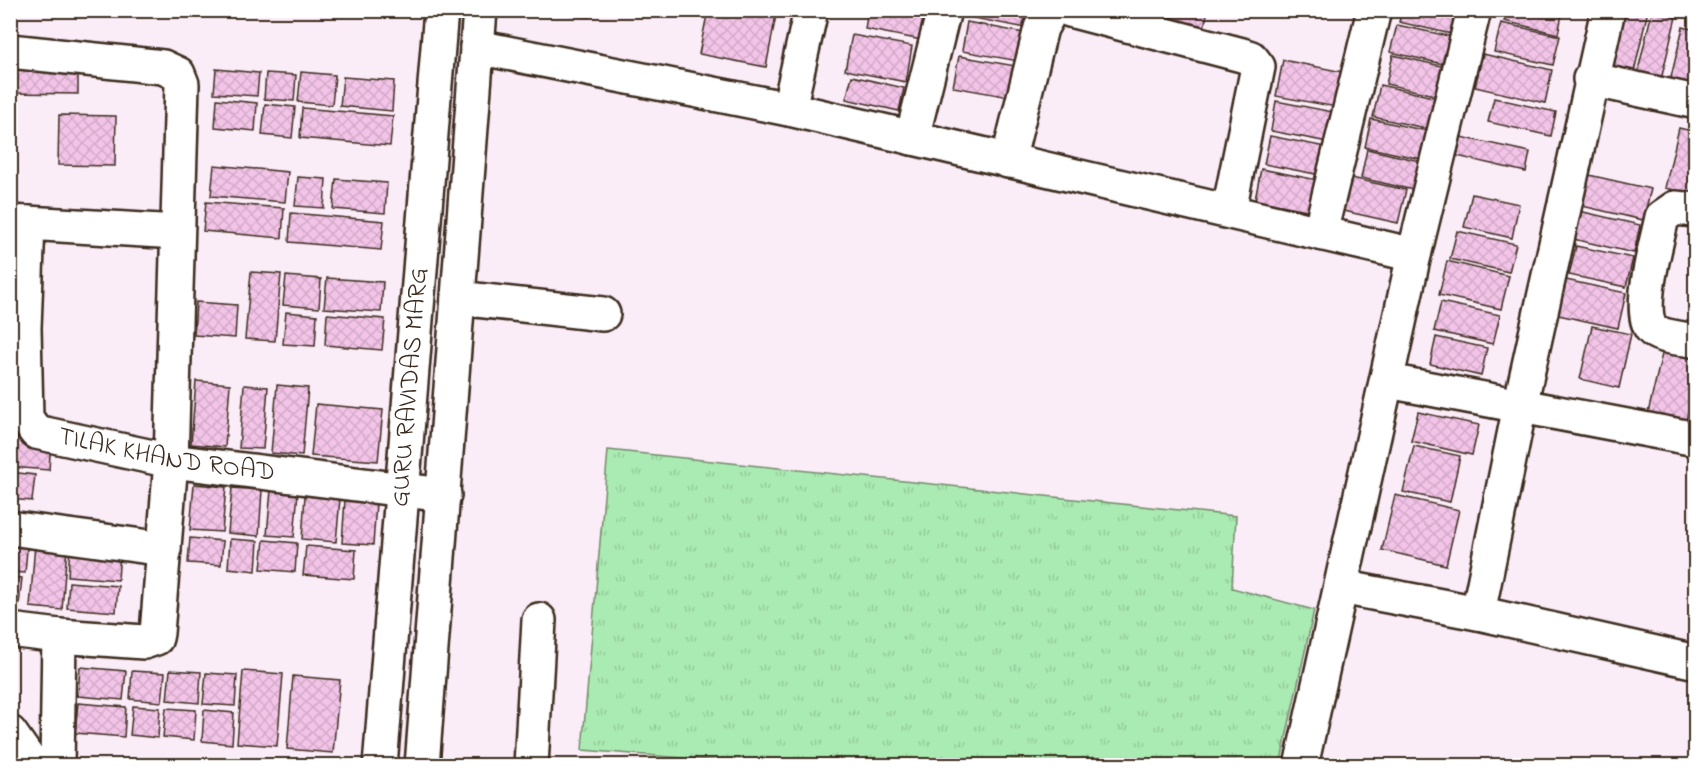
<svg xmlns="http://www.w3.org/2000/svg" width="1706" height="776" viewBox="0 0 1706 776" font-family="'Indie Flower',sans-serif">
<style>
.grass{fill:url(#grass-tufts);stroke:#728a68;stroke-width:1.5}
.building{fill:url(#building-cross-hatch);stroke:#3b2a1e;stroke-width:1.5}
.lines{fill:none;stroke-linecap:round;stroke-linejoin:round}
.minor-casing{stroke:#3b2a1e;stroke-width:38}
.major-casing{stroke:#3b2a1e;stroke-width:38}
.minor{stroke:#fff;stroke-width:33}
.major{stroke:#fff;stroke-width:33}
.labels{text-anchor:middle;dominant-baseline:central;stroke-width:6;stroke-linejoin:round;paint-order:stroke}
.street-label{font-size:26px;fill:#3b2a1e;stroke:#fff}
</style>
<defs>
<pattern id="grass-tufts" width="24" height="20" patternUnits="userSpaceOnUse" patternTransform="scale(1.5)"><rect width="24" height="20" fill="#aaebb3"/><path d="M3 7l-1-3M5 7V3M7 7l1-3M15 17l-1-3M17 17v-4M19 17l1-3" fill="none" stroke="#93ca9a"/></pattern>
<pattern id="building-cross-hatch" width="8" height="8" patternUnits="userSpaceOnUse" patternTransform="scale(1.5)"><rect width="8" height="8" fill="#f3c4e8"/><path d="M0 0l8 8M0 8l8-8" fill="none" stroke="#d1a9c7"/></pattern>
</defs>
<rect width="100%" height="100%" fill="#fbedf8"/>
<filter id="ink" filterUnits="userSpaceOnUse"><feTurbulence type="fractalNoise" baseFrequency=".0167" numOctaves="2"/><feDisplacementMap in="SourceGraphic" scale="12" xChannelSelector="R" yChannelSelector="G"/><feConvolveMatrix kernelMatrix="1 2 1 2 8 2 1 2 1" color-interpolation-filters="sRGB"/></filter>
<g filter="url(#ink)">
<path class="grass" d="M608,450L1236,516L1232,588L1314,610L1280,765L785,766L582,750Z"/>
<g class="building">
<path d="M536,10H590L589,17Z"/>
<path d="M708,10H777L766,67L699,54Z"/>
<path d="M868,10H933L927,41L865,29Z"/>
<path d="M970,10H1029L1026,28L968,17Z"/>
<path d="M1153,10H1208L1203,32L1151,21Z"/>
<path d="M1402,10H1466L1460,36L1399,22Z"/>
<path d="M1507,10H1563L1558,34L1504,21Z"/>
<path d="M1612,10H1648L1631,85L1596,77Z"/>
<path d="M1652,12L1676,17L1659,88L1635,83Z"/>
<path d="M967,22L1029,34L1024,62L962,51Z"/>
<path d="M1501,23L1560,36L1553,65L1494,52Z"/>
<path d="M1397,25L1458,38L1452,66L1390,52Z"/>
<path d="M1683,27L1696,30V97L1668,90Z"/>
<path d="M852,35L912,46L906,82L845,70Z"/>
<path d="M1483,54L1552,70L1545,103L1475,87Z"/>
<path d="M1393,55L1450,68L1443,97L1386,84Z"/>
<path d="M959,56L1021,67L1015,98L953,87Z"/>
<path d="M1283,60L1343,72L1336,107L1276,96Z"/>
<path d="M10,62H78V94L10,93Z"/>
<path d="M216,69L259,73L257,96L214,93Z"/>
<path d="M301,72L335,75L332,105L298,102Z"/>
<path d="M266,73L296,75L294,101L264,99Z"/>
<path d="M852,76L904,88L899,111L846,99Z"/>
<path d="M343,77L394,81L392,111L340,106Z"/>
<path d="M1380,85L1442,99L1435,130L1373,117Z"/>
<path d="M1494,98L1556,112L1551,136L1488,122Z"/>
<path d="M217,99L257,103L255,131L215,127Z"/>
<path d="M1276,101L1333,112L1328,142L1271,131Z"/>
<path d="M265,104L295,107L292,138L262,135Z"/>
<path d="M302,108L393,116L390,146L300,138Z"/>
<path d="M59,115L116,116L115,166L58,165Z"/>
<path d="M1371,119L1432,132L1426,160L1365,147Z"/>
<path d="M1679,128L1696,132V195L1665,188Z"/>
<path d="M1270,136L1331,148L1326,176L1264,164Z"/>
<path d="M1461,137L1530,152L1526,172L1457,156Z"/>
<path d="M1367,149L1424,162L1418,191L1361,178Z"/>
<path d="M214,165L288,172L285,202L211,196Z"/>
<path d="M1261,169L1323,181L1317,212L1255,200Z"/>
<path d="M1589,175L1651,189L1643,220L1582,206Z"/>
<path d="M298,177L326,179L324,208L295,206Z"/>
<path d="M1347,177L1406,190L1398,223L1339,210Z"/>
<path d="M336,179L387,183L385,213L333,209Z"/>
<path d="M1472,194L1519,204L1512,238L1464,227Z"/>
<path d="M206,202L284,208L282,238L203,231Z"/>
<path d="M1579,211L1640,225L1634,253L1573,239Z"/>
<path d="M291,213L384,221L381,250L289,242Z"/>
<path d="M1457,231L1516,244L1509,272L1450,259Z"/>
<path d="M1576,246L1633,258L1626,287L1569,275Z"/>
<path d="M1447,261L1509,276L1501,309L1439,295Z"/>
<path d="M251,272L281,274L275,341L245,339Z"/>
<path d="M286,276L321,279L319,308L283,305Z"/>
<path d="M327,278L383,282L381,312L324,308Z"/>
<path d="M1566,280L1626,293L1618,328L1558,315Z"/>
<path d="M196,302L237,305L235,338L194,335Z"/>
<path d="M1441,302L1500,315L1493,344L1434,331Z"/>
<path d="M286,312L317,315L315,346L283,344Z"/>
<path d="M327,314L385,319L382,350L325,345Z"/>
<path d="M1592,326L1631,334L1619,388L1580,379Z"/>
<path d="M1436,337L1487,348L1481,376L1430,364Z"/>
<path d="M1663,350L1696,358V381L1685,425L1647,417Z"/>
<path d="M196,381L230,384L225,447L191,444Z"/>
<path d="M244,385L268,387L263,449L239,448Z"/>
<path d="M277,385L308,388L302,456L271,453Z"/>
<path d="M316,404L383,410L378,461L311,456Z"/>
<path d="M1418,412L1479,425L1472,455L1411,441Z"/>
<path d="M10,437L51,440L49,470L10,467Z"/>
<path d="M1414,446L1460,456L1450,502L1403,492Z"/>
<path d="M10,472L35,475L32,501L10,499Z"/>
<path d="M194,484L226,487L222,532L190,530Z"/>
<path d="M232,488L262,490L259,536L228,533Z"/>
<path d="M271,490L298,492L294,537L267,535Z"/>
<path d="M1395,495L1459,510L1446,565L1382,550Z"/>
<path d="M305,496L340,499L336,542L302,539Z"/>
<path d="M345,500L376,503L373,545L342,543Z"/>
<path d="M10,536L28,538L25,573L10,572Z"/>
<path d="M190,538L223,541L221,565L188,563Z"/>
<path d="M230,539L258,541L256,571L228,568Z"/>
<path d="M264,540L297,543L295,572L261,569Z"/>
<path d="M35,544L67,547L62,610L30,607Z"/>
<path d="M306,546L356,550L354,579L303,575Z"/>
<path d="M70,547L120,551L118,580L68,576Z"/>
<path d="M10,577L22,578L19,605L10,604Z"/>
<path d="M69,582L118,586L116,612L67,608Z"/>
<path d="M80,667L126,671L123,700L78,696Z"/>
<path d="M170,670L201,672L199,703L167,700Z"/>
<path d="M132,671L165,673L162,702L130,699Z"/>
<path d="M243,671L283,674L277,746L237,743Z"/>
<path d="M206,673L237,675L235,706L203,704Z"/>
<path d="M293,676L340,680L333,753L287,749Z"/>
<path d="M78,703L126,707L124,737L75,733Z"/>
<path d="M133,706L160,708L158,738L130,735Z"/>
<path d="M166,708L196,710L194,740L163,737Z"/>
<path d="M204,710L234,713L232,744L202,741Z"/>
</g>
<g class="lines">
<defs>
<g id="minor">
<path d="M1070,10L1242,55L1251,58L1258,67L1229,210"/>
<path d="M477,47L789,109L1414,255"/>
<path d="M10,51L163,67L178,74L182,84L171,461L157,633L156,638L144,642L59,636L57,766"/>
<path d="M1590,79L1696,102"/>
<path d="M789,109L811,10"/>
<path d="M912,138L944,10"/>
<path d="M1008,161L1041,28L1051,10"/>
<path d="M1696,210L1675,208L1662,217C1658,239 1634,317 1654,331C1665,338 1683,338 1696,341"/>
<path d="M10,222L177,232"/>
<path id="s1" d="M28,223L24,328L26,418L36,432L171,461L444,495"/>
<path d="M1320,233L1374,10"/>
<path d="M458,298L603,314"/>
<path d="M1388,381L1696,439"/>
<path d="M10,528L164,549"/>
<path d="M1341,587L1478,613L1696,662"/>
<path d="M1478,613L1520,406L1608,10"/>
<path d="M10,630L59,636"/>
<path d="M10,733L33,766"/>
<path d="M531,766L539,620"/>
<path d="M1301,766L1414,255L1474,10"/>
</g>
<g id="major">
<path id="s2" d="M380,766L441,10"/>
<path d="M422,766L480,10"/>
</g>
</defs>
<use href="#minor" class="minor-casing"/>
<use href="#major" class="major-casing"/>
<use href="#minor" class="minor"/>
<use href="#major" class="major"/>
</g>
</g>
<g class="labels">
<g class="street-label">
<text stroke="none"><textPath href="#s2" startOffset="380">GURU RAVIDAS MARG</textPath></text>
<text stroke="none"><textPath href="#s1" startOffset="345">TILAK KHAND ROAD</textPath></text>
</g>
</g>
<rect width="1706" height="776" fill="none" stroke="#fff" stroke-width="36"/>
<rect x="18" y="18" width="1670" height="740" fill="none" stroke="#3b2a1e" stroke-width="2" filter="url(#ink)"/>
</svg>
